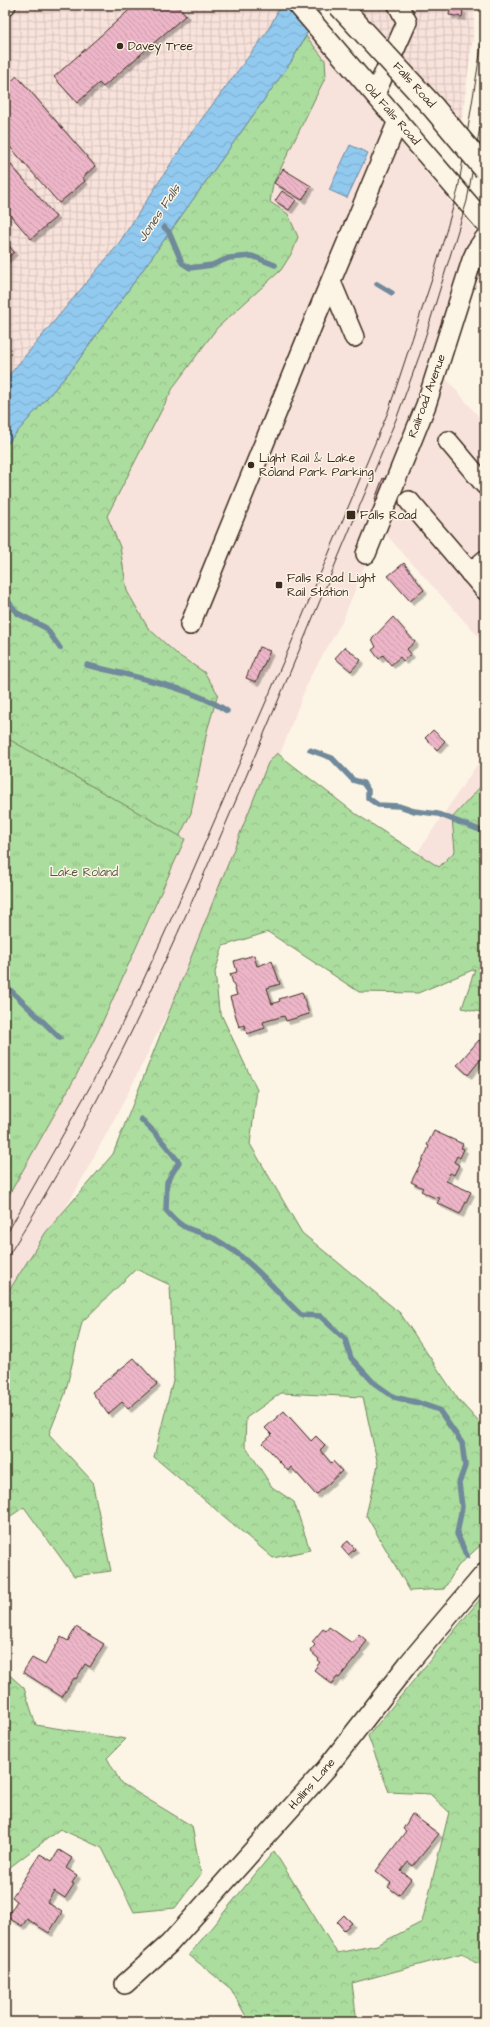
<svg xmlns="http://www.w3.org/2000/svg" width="490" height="2027" viewBox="0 0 490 2027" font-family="'Architects Daughter',sans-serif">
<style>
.built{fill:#f8e2dc}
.industrial{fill:url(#industrial-grid)}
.forest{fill:url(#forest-crowns);stroke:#73845e}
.park{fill:url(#park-tufts);stroke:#73845e}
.water{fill:url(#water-waves);stroke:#6f899b}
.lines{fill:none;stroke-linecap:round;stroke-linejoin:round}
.stream{stroke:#6f899b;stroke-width:5.5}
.building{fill:url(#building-back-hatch);stroke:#3b2a1e;filter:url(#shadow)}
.minor-casing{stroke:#3b2a1e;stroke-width:22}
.minor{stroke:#fcf5e5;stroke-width:19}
.tram{stroke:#3b2a1e;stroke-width:1}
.major-bridge-casing{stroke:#3b2a1e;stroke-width:25;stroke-linecap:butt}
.major-bridge{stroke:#fcf5e5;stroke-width:22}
.poi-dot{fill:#3b2a1e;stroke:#fcf5e5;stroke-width:1.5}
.labels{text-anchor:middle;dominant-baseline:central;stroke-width:3;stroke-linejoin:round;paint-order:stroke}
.poi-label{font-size:12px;fill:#3b2a1e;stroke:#fcf5e5;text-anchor:start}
.street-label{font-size:12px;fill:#3b2a1e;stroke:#fcf5e5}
.park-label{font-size:12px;fill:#57573e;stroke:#fcf5e5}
.water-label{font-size:13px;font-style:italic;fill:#505252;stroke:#fcf5e5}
</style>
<defs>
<pattern id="industrial-grid" width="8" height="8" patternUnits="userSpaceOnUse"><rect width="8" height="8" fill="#f8e2dc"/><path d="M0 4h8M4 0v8" fill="none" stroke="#d6c2bc"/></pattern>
<pattern id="forest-crowns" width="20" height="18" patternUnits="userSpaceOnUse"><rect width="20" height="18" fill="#abdd9e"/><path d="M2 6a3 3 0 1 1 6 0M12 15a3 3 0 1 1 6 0" fill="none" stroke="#94be88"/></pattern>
<pattern id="park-tufts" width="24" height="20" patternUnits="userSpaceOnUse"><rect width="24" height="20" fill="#abdd9e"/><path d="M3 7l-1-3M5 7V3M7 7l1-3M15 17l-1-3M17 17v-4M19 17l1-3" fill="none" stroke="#94be88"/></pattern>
<pattern id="water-waves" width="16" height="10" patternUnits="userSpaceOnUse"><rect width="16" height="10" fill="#91c9ef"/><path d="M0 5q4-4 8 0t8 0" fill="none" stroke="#7eadcc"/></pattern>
<pattern id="building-back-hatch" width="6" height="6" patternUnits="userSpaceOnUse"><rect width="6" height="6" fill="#edb5c8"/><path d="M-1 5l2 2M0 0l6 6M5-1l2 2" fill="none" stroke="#cc9cab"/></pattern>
<filter id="shadow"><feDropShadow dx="3.5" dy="3.5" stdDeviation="0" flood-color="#0004"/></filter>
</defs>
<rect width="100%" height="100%" fill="#fcf5e5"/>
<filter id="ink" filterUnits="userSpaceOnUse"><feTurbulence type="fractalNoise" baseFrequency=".025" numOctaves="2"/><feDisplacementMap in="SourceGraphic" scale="8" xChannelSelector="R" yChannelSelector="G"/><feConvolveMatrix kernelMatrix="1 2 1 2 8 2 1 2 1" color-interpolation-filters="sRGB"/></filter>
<g filter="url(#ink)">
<g class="built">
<path d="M308,32L485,243V262L441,372L485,424V644L380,528L342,622L309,679L237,867L169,1010L123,1103L75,1192L5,1307V1202L76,1076L98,1032L156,906L5,737V446L72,369L291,62Z"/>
<path d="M485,753V789L481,787L452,818L455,851L439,867L417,853Z"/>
</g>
<g class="industrial">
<path d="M14,5H281L267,32L189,136L117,246L5,380V15Z"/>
<path d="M355,5H475L473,37L461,125L394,45Z"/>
</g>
<g class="forest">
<path d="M306,36L325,60L326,76L273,184L270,202L288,214L298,237L293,251L281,270L217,328L174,386L107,516L120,547L127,591L148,628L178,655L204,672L218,694L207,731L191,813L5,1188V446L72,369L291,62Z"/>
<path d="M277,753L356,814L439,867L455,851L452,818L481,786L485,789V1013L462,1008L475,969L418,993L359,992L268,932L223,946L215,972L219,1010L257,1090L250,1144L302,1233L400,1313L458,1399L485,1429V1541L458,1566L444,1589L410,1591L366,1515L378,1465L363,1397L281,1393L246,1418L245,1445L272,1487L294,1502L310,1550L273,1558L154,1457L174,1376L170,1285L136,1269L82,1322L65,1394L49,1434L92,1481L111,1571L74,1576L24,1507L5,1520V1297L46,1232L113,1154L268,763Z"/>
<path d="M481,1598H485V1965L474,1962L463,1953L352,1983L357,2022H249L231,1989L189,1955L274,1851L337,1953L377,1945L422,1922L449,1812L430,1794L389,1792L368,1736Z"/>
<path d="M5,1671L24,1688L36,1725L126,1739L107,1758L121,1783L192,1826L201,1874L175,1908L134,1912L102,1848L60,1829L5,1871Z"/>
</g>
<path class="park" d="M5,737L185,839L98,1032L76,1076L5,1202Z"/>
<g class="water">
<path d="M281,5H323L291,62L72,369L5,446V380L117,246L189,136L267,32Z"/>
<path d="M350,145L368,153L347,198L329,190Z"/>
</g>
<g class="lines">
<g class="stream">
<path d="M164,227L169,232L182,263L190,268L212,265L229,258L252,256L275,265"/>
<path d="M377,284L392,293"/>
<path d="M5,601H8L17,613L46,628L60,648"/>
<path d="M87,665C130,676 191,687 227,711"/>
<path d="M310,750L332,758L353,780L363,783L368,790V798L378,805L399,806L414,811L438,814L485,832"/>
<path d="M5,985L60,1038"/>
<path d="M141,1119L157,1135L179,1162L167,1182L166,1210C185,1233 190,1227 213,1238C220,1241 227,1247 234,1251C259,1269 279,1294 301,1315L320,1316L345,1339L351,1358L374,1383L394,1397L419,1403L439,1410L462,1443L465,1466L459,1483L462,1507L457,1534L467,1556"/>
</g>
</g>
<g class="building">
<path d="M135,5H177L186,15L103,87L99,83L77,103L54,77Z"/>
<path d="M450,8L463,10L462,17L449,15Z"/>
<path d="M17,76L95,166L82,178L85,181L59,203L5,141V92L6,91L5,87Z"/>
<path d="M5,158L56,217L31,239L5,209Z"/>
<path d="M283,169L311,186L302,200L274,183Z"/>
<path d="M282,191L296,200L289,210L275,201Z"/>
<path d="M5,241L14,252L5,260Z"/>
<path d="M383,478L388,480L380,501L375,499Z"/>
<path d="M404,563L424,590L410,601L388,576Z"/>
<path d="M393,617L415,642L407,649L411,654L403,661L400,657L391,665L383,655L379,659L372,650L376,647L372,639Z"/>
<path d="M259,647L270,651L256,682L246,678Z"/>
<path d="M345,647L361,660L351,671L335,658Z"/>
<path d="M433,730L445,741L437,750L425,738Z"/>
<path d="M254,955L257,966L272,961L280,984L267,988L272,1004L280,1001L279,999L302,992L309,1014L286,1021L284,1016L263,1022L265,1028L247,1034L244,1025L239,1027L230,997L237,995L230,974L237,972L234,961Z"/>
<path d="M479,1040L485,1045V1054L468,1075L457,1065Z"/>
<path d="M434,1131L463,1144L461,1148L464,1149L460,1158L457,1156L454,1162L459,1165L454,1175L450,1173L446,1181L471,1192L460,1214L437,1203L440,1198L436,1197L435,1198L421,1191L423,1188L411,1182L427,1151L429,1146L427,1145Z"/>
<path d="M134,1358L157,1384L128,1409L122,1402L108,1414L92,1392Z"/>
<path d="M284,1411L311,1441L316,1436L325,1445L320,1450L331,1463L333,1461L342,1471L316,1495L291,1467L288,1471L263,1443L272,1435L265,1428Z"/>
<path d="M348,1541L355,1549L348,1555L341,1547Z"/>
<path d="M76,1627L104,1644L90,1667L85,1664L76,1679L74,1678L62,1697L23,1672L32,1658L45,1665L61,1637L68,1641Z"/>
<path d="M329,1627L352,1643L359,1634L367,1641L360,1650L361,1651L339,1678L337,1677L332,1684L314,1670L320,1662L318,1661L319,1659L310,1651L315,1645L312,1642L323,1629L326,1631Z"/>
<path d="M412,1814L439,1834L413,1866L408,1862L401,1871L411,1879L399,1895L388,1887L391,1883L376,1871L406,1831L403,1829Z"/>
<path d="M59,1850L72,1858L66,1868L77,1875L72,1883L74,1884L65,1898L54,1891L47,1902L62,1912L49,1933L27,1919L22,1926L7,1917L17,1901L12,1897L40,1854L52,1861Z"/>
<path d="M344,1915L352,1923L344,1930L337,1922Z"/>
</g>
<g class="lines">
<defs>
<g id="minor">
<path d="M298,5L485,223"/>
<path d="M5,6L6,5"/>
<path d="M375,94L407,22L398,5"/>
<path d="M331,282L354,337"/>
<path d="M448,441L485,485"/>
<path d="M409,501L485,590"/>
<path d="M366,554L426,405L472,260L476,251L485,238"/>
<path d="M470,573L485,560"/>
<path d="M190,625L314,321L398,121"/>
<path d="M125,1984L169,1944L326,1769L408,1664L485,1573"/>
</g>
</defs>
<use href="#minor" class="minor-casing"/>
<use href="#minor" class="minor"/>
<g class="tram">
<path d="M5,1237L91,1085L137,994L191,875L290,646L388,412L434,273L458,190L480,54L485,10"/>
<path d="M5,1261C101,1109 175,944 245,779C296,659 346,538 397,417L420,354L467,201L485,99"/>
</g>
<defs>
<path id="major-bridge" d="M339,5L433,107L485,169"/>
</defs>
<use href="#major-bridge" class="major-bridge-casing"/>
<use href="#major-bridge" class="major-bridge"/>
</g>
</g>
<g class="poi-dot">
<circle cx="120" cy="46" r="4"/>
<circle cx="251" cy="465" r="4"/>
<rect x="346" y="510" width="10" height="10" rx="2"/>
<rect x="275" y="581" width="8" height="8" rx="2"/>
</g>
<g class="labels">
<g class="poi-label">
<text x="128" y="46">Davey Tree</text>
<text x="259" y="458">Light Rail &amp; Lake<tspan x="259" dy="14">Roland Park Parking</tspan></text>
<text x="360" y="515">Falls Road</text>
<text x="287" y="578">Falls Road Light<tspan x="287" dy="14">Rail Station</tspan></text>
</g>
<g class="street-label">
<text transform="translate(414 85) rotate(48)">Falls Road</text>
<text transform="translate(392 114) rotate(49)">Old Falls Road</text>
<text transform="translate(427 396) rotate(-70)">Railroad Avenue</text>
<text transform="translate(312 1784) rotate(-49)">Hollins Lane</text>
</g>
<g class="park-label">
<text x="84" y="872">Lake Roland</text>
</g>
<g class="water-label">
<text transform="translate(159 213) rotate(-56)">Jones Falls</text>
</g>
</g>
<rect width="490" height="2027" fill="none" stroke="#fcf5e5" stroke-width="20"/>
<rect x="10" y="10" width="470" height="2007" fill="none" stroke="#3b2a1e" stroke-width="1.5" filter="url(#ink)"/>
</svg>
